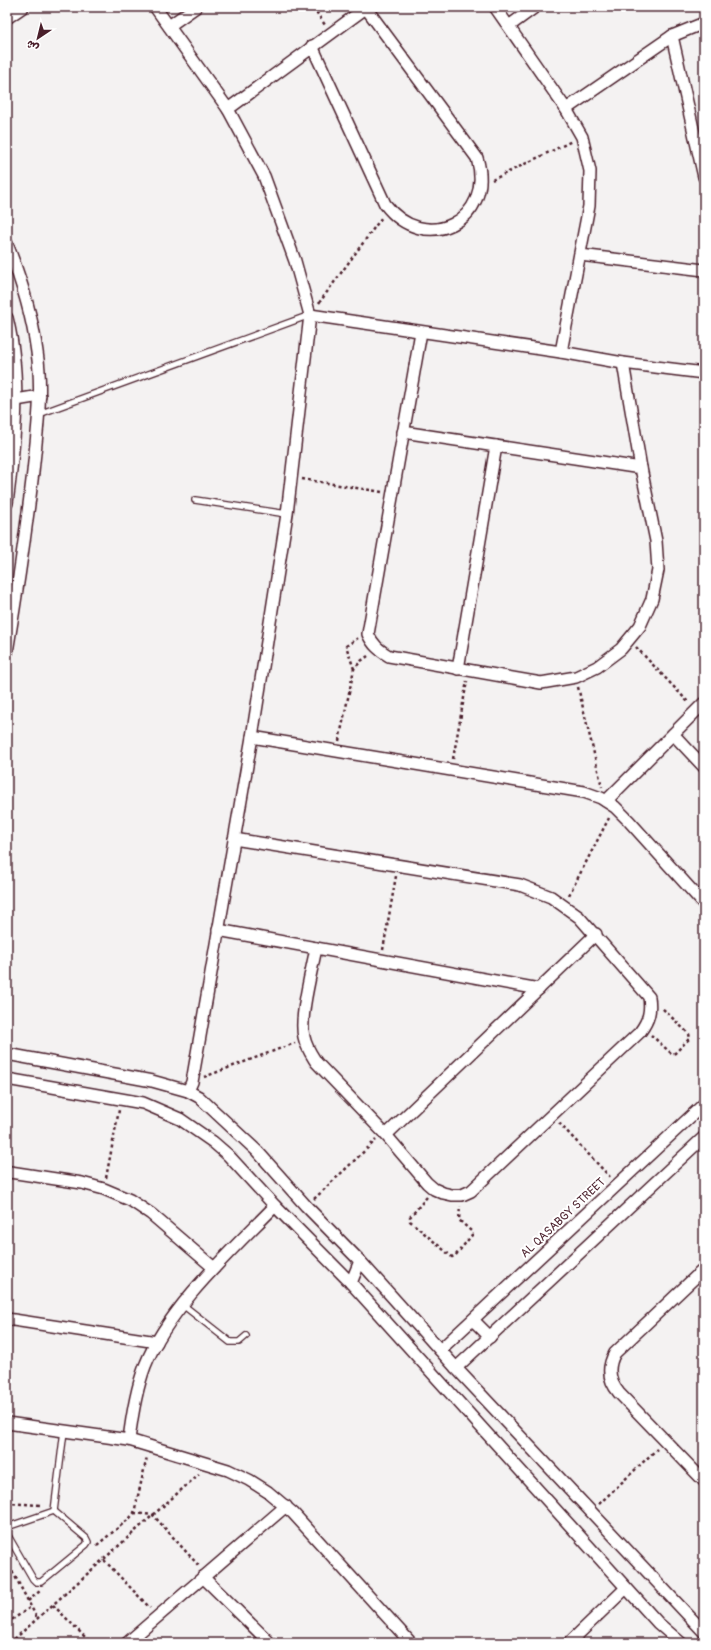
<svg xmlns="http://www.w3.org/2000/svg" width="711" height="1650" viewBox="0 0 711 1650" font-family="Pangolin,'Playpen Sans Arabic',sans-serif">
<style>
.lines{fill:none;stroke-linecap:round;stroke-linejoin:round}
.service-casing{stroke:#4a1f2b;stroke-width:8}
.minor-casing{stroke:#4a1f2b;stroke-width:14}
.path{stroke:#4a1f2b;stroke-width:2.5;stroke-dasharray:3 3;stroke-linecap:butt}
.service{stroke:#fff;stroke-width:5.5}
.minor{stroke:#fff;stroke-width:11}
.labels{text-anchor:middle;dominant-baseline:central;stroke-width:4;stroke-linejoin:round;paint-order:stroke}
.street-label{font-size:12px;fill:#4a1f2b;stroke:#fff}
</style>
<rect width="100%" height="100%" fill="#f4f2f2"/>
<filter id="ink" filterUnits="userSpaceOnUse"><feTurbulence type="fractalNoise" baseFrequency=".025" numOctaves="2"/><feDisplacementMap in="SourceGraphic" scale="8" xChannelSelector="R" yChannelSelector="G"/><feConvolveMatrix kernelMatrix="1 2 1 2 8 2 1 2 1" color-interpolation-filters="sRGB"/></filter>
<g filter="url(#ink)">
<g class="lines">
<defs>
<g id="service">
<path d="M39,414L310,315"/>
<path d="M195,500L287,514"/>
<path d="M183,1305L230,1342H239L246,1336"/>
<path d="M54,1511L64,1431"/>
<path d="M7,1527L54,1511"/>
<path d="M7,1534L33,1579L36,1582H41L86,1545L88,1542L86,1538L54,1511"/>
</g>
<g id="minor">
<path d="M155,7L228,109L264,176L295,261L310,315L287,514L252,737L192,1082L188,1091"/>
<path d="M495,7L566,109L582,137L590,171L589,206L561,352"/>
<path d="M7,18L23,7"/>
<path d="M169,26L196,7"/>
<path d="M509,26L535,7"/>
<path d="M672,36L704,177"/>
<path d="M312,46L385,204C424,256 496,221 477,158L366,8"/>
<path d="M228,109L367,7"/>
<path d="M566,109L672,36L704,23"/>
<path d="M7,244C21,279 32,314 37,352C43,392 37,432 33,472C26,532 17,592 7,652"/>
<path d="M580,255L704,270"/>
<path d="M310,315L561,352L623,363L704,373"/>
<path d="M7,318C22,379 15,442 7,503"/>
<path d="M421,332L368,634C373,645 379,650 389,656L541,683L576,677L597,667L621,649L640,626L652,599L658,570L656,541L641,468L623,363"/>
<path d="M16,400L40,396"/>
<path d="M403,432L641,468"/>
<path d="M458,669L496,446"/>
<path d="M673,734L704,767"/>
<path d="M252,737L584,792L601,798L615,807L629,821L704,904"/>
<path d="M606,801L704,703"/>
<path d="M234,839L520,885L551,897L579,917L649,997C651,1011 649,1020 640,1032L471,1191L462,1195H452L443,1193L434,1189L427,1183L386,1135L316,1062C311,1054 306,1047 304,1037C299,1017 312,970 316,948"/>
<path d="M218,930L539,989"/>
<path d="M7,1054L152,1081L188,1091L199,1097L257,1151L306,1206L360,1261L456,1368L704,1632"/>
<path d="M7,1079L143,1103L180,1119L213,1142L228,1155L275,1206L351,1283L658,1623L681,1643"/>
<path d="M386,1135L596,934"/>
<path d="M7,1173L10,1172L82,1183L104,1189L130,1200L151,1214L214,1268"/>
<path d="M704,1269L615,1353C607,1367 608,1380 619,1393L704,1481"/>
<path d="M351,1283L360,1261"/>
<path d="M7,1319L157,1342"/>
<path d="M473,1320L490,1337"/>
<path d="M440,1350L704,1104"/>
<path d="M456,1368L704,1137"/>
<path d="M7,1423L129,1440L228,1470L249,1480L268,1492L293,1513L411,1643"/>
<path d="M129,1440C132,1415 136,1390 145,1366C168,1308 231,1251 275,1206"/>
<path d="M203,1577L270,1643"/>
<path d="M127,1643L286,1506"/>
<path d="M569,1643L626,1588"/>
</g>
</defs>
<use href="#service" class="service-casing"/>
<use href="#minor" class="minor-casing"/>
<g class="path">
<path d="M313,7L325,25"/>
<path d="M492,180L572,141"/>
<path d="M319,303L382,217"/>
<path d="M302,479L382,492"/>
<path d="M636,647L689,703"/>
<path d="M354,669L346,646L358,638"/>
<path d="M578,687L602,787"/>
<path d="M339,741L354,669L361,661L368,656"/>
<path d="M453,759L467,681"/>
<path d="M569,895L609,818"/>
<path d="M383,950L396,876"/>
<path d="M651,1035L672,1054L675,1053L690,1038L689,1034L662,1008"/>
<path d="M204,1077L295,1043"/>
<path d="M559,1123L610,1177"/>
<path d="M106,1178L119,1110"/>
<path d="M427,1197L410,1217V1221L452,1257L455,1256L472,1235L471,1231L459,1220L460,1206"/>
<path d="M314,1199L376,1140"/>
<path d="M7,1503L40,1505"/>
<path d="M599,1504L657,1449"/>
<path d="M134,1513L153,1515L199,1566"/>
<path d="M97,1545L130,1518L134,1513L147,1457"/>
<path d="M104,1560L150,1608"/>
<path d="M7,1561L37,1618"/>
<path d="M28,1601L40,1591"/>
<path d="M53,1605L91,1643"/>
<path d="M7,1623L31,1607"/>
<path d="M10,1643L199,1474"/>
</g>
<use href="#service" class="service"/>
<use href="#minor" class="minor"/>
</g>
</g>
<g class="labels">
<g class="street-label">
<text transform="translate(563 1218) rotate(-43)">AL QASABGY STREET</text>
</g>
</g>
<rect width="711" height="1650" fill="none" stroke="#fff" stroke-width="24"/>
<rect x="12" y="12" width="687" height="1626" fill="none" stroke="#4a1f2b" stroke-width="1.5" filter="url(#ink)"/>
<g transform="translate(38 38) rotate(215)" stroke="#ffffff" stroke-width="3" paint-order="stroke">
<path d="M0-3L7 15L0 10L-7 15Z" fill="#4a1f2b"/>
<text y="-6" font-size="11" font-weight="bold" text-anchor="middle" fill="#4a1f2b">ش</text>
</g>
</svg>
